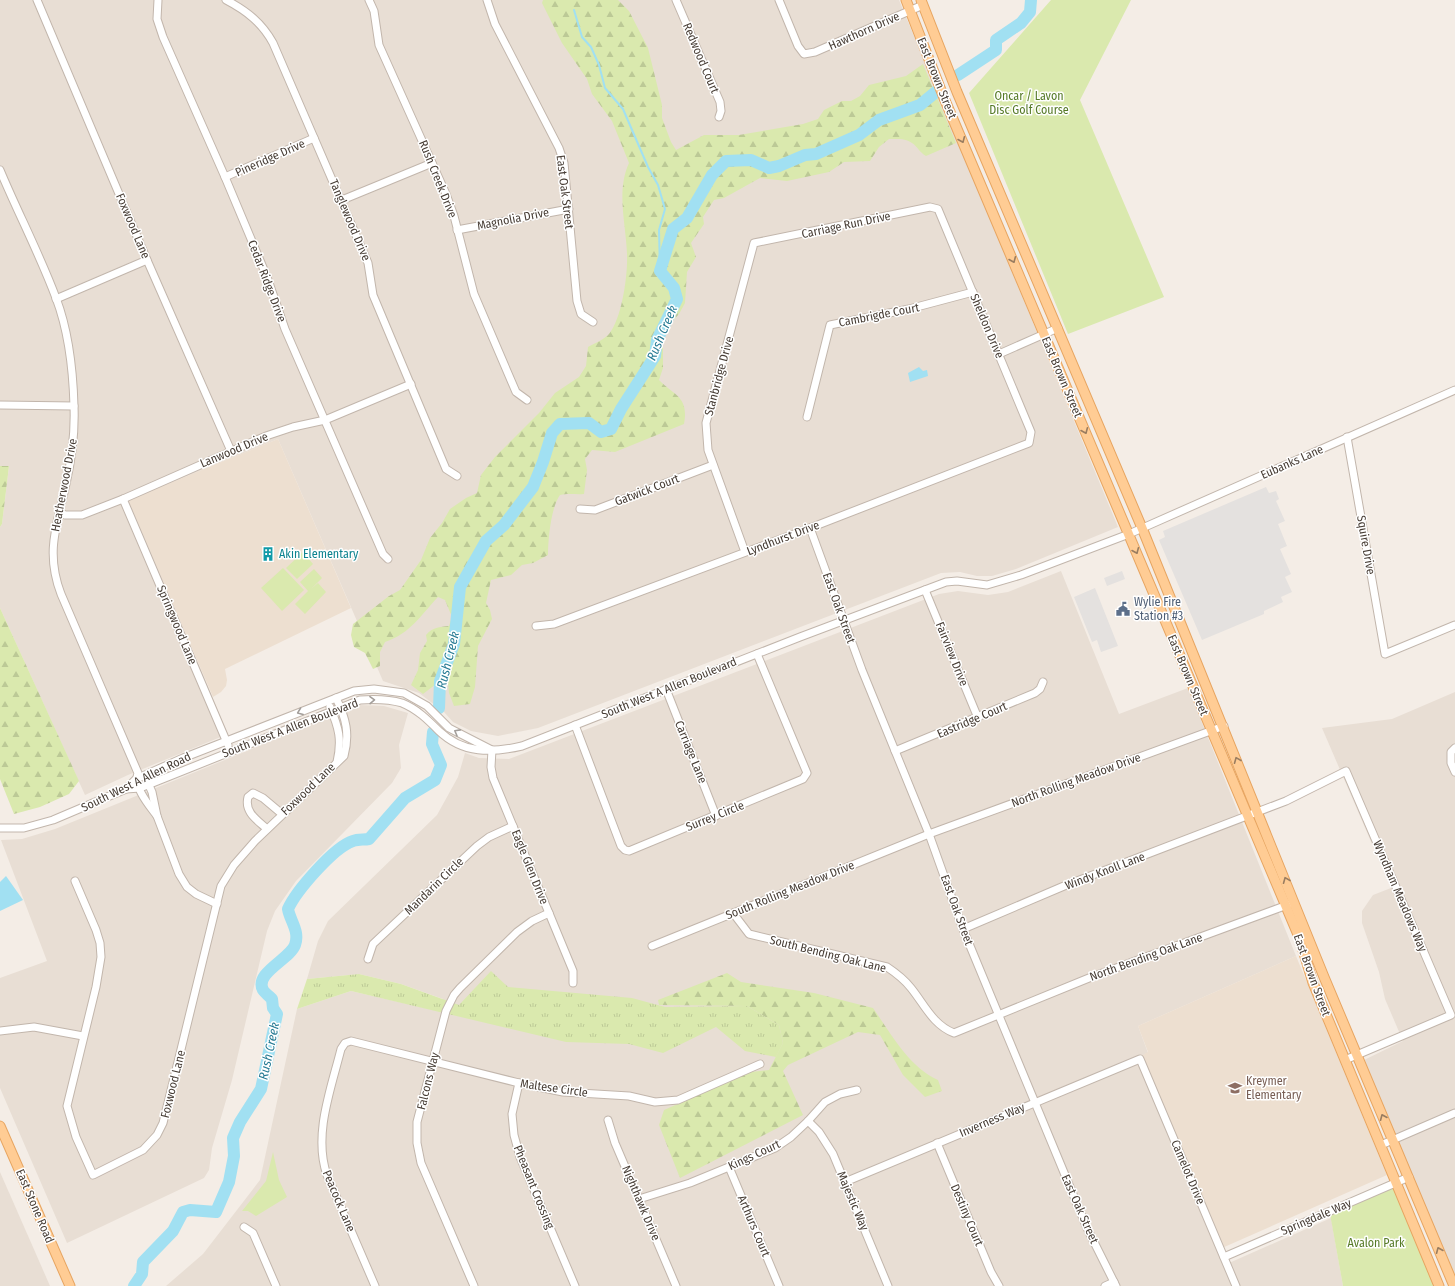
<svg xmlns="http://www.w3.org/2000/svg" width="1455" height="1286" viewBox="0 0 1455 1286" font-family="'Fira Sans Condensed',sans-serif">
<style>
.residential{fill:#e8ded4}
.education{fill:#eddfd0}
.grass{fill:url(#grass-tufts)}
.forest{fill:url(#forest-firs)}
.park{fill:#dae9ae}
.parking{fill:#e4e1df}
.water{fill:#a1e0f2}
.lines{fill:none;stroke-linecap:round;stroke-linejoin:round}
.stream{stroke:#a1e0f2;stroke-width:2}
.river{stroke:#a1e0f2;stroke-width:12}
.minor-casing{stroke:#c2b6ac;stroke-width:9}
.major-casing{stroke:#e7a561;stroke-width:11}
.minor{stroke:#fff;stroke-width:7}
.major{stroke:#ffcc94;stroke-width:9}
.oneway{stroke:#9a7d60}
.oneway2{stroke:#a39e9a}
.labels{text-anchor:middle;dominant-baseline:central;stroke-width:3;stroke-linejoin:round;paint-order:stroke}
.street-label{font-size:12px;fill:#473d35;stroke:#fff}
.park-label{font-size:12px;fill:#567a27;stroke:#fff}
.culture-label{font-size:12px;fill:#0d838f;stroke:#fff;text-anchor:start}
.service-label{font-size:12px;fill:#4e5e75;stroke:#fff;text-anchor:start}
.education-label{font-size:12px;fill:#785e54;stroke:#fff;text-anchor:start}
.water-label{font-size:13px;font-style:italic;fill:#277b94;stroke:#fff}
</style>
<defs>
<pattern id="grass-tufts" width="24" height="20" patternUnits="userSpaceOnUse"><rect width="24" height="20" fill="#dae9ae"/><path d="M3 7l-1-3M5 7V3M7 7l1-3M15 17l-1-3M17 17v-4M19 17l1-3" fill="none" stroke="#bcc996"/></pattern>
<pattern id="forest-firs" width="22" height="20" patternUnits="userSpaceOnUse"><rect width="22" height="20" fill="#dae9ae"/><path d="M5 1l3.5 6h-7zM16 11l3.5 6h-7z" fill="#bcc996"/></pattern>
</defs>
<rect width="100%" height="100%" fill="#f4ede6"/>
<g class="residential">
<path d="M0,0H899L1118,527L1016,569L992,576H977L960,572L941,573L538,728L498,736L471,731L453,722L444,712L419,693L383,681L278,439L129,500L228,734L128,775L85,795L0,608V527L2,524L9,466H0Z"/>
<path d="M1061,571L1119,714L1188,688L1296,956L1138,1026L1148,1053L1141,1056L1229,1263L1331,1218L1343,1286H166L203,1254L260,1180L297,1009L351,991L438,1011L443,999L401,984L359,974L307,979L318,941L328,921L437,815L458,777L465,753L479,758L509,759L939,594L958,591L988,595L1008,592Z"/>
<path d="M1455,692V1280L1364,1060L1403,1041L1385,999L1379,972L1362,923V911L1373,895L1391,888L1322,728L1392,719Z"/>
<path d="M360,705L384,706L408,713L399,745L401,768L392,783L296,881L275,911L267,931L232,1080L212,1148L209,1170L204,1178L67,1243L0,1088V978L47,961L1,840L22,839L55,829Z"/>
<path d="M0,1172L36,1254L50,1286H0Z"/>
</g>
<g class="education">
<path d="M278,439L351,608L225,669L227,680L226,686L221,692L213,697L128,500Z"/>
<path d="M1296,956L1387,1175L1222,1248L1141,1056L1148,1052L1138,1026Z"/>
</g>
<path class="grass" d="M491,971L508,987L632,998L665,1007L747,1006L779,1025L783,1043L776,1057L745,1051L716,1027L663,1053L629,1044L566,1042L351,991L297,1009L307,979L359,974L401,984L459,1005Z"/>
<g class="forest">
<path d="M543,0H618L629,11L648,48L662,105V118L671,142L676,150L704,135H739L803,124L818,119L824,110L842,101H851L860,96L869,85L906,76L923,64L956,143L926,156C919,152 918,147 912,143C906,138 896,139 889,139L879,147L870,161L844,162L829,172L787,181L760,178L724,198L714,200L703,217L704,224L691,243L696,257L687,272L685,303L679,314L668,326L663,341V368L659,380C675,396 689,397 684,424L615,452L592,450L585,459L587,470L584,494C576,495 569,493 560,495C551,507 548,540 548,555L533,563L522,565L511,575L491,580L486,603L490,610L492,619L478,646L475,687L470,704L454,706L449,693L448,682L440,681L423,694L411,685L418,670L420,653L427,641L426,635C433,627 439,627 449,626L452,617L445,600L438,597C420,616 411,633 385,642L380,652V666L373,669L365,653L354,647L351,635L353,624L389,596L400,590L421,560L430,538L442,523L450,509L466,498L477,493L481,475L495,457L539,413L555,393L579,377L586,366L588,347C595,343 605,339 609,334C622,318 628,274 627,254C626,224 616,191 629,163L612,121L592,94L587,79L562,43L542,3Z"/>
<path d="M0,466H9L2,524L0,527Z"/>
<path d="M0,608L79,781L69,794L40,807L14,814L0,779Z"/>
<path d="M727,973L741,982L814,993L873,1008C892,1035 908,1066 938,1080L942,1091L925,1097L903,1075L880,1035L858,1032L788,1065L783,1071L803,1115L680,1178L659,1125L664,1110L751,1072L769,1070L783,1043L779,1025L747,1006L659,1005L658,1000Z"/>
</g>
<g class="park">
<path d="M1051,0H1131L1080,100L1164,297L1068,334L969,93Z"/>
<path d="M303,552L313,564L297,579L286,568Z"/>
<path d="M283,568L304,590L282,611L261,588Z"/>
<path d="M314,569L322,578L311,589L318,583L326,592L305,614L295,604L308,591L300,582Z"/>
<path d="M273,1152L279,1180L287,1197L256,1216L248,1211H242L266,1181Z"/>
<path d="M1396,1185L1436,1286H1343L1330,1214Z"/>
</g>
<g class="parking">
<path d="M1266,487L1269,493L1276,491L1279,499L1276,501L1285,521L1278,524L1287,546L1280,549L1291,574L1285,577L1292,592L1281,597L1283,602L1264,611V614L1202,640L1159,540L1165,537L1163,531Z"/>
<path d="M1122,571L1125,579L1107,586L1104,578Z"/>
<path d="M1095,588L1118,646L1101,652L1097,640L1092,642L1074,597Z"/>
</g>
<g class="water">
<path d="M919,367L923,371L927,370L928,376L910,382L908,373Z"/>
<path d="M6,876L23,900L0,911V882Z"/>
</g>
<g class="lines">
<path class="stream" d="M574,10L582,37L591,47L599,65L605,88L623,109L648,167L658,185L665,209L659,230L660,271"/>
<g class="river">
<path d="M958,75L996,50V40L1021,23L1030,12L1031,0"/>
<path d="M439,708L440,681L454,644L460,587L486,541L504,525L533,487L543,462L552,433L560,424L589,423L601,432L611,429L621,409L655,356L657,340L677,299L674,288L660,271L673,229L687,218L712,175L726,161L751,160L769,168L779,166L805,155L816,154L859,135L879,120L920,105L937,91"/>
<path d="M134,1286L142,1274L143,1262L173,1231L183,1212L190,1210L216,1212L229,1182L234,1156L233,1138L240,1122L261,1089L277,1014L273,1008L272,999C270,997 265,993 263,990C254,973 290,959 295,945C300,931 290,921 288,909C296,891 334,847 353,841C358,839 364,840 369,839L405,798L435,780L441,765L432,744L433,732"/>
</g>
<defs>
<g id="minor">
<path d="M37,0L147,260L231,451"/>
<path d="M158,0L157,19L163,37L225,177L267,277L285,329L383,554L388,559"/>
<path d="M226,0C247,11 262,23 273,43L368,263L373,295L446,469L457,476"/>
<path d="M369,0L374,11L379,45L446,194L454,216L474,294L516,392L527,400"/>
<path d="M487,0L495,24L559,148L564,163L577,301L581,314L593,322"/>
<path d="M676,0L720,102L721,111L719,117"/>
<path d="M779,0L798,46L804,54L815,52L923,5"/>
<path d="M0,170C18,213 40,255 56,298C69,332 73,370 74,406C75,432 72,458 66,484C57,525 45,552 61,594L138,773C133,787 149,805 157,816"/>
<path d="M225,177L314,138"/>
<path d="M342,200L432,163"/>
<path d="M457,230L569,209"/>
<path d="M56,299L147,260"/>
<path d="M999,354L1058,328"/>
<path d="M0,405L74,406"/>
<path d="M807,417L830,325L909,309L973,292"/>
<path d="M1347,437L1385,654L1455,625"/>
<path d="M123,499L228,745"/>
<path d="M580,509L595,510L713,465"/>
<path d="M60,512L65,515H82L123,499L266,436L293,427L325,420L411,384"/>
<path d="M810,528L862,670L929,834L963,929L1087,1228L1116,1286"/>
<path d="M925,590L978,718"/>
<path d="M536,626L554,624L810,528L1029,443L1031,432L938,209L930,207L754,243L706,423L708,450L745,552"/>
<path d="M666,689L716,816"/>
<path d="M330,707C339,728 342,740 337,762"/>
<path d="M575,725L621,846L625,850L629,851L803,779L807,773L757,654"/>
<path d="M1455,748L1451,752V763L1455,772"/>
<path d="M492,750L491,767L493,778L573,971V983"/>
<path d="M895,751L1035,693L1040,689L1043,682"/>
<path d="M147,781L152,792L157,816L179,874L187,887L196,894L217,904"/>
<path d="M126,789L140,788L360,700C374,699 388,699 402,703C417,709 428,720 439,731C463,754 492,753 522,746L800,637L946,582L957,581L987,585L1021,575L1129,534L1455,390"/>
<path d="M0,828H24L53,820L126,789L136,779L183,758L354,691L374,689L404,693L427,706L449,728L490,749"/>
<path d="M267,829C257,820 244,812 248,797L253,793L263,798L282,814"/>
<path d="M75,881L96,930L100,943L101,957L96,987L67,1106L76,1137L93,1175L143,1150L157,1135L163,1123L221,886L234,865L255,841L344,756C350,734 346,718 336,698"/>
<path d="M733,913L749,934L887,967C896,973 904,979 911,988C924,1004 933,1025 954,1033L1089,978L1290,904"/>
<path d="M963,929L1064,886L1286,801L1346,771L1451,1015L1345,1060"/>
<path d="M652,946L929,834L1224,726"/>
<path d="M368,959L373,944L477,846L489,837L513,826"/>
<path d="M0,1031L34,1027L83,1036"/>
<path d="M519,1083L512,1114L514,1135L520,1157L575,1286"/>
<path d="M608,1120L615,1143L676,1286"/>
<path d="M808,1121L819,1132L833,1154L888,1286"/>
<path d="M937,1143L991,1272L999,1286"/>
<path d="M1381,1145L1455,1113"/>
<path d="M729,1167L779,1286"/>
<path d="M845,1182L1140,1059L1236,1286"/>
<path d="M639,1199L690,1183L775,1148L791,1137L808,1121L825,1102L840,1094L857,1090"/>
<path d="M244,1227L253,1233L276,1286"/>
<path d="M1224,1257L1409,1177"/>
<path d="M375,1286L327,1175C313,1135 331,1089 341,1049L345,1043L351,1041L519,1083L563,1092L629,1096L655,1102L678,1100L760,1064"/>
<path d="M474,1286L421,1163L417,1143V1122L446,1011L454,995L460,988L517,932L532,921L549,913"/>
<path d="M1105,1286L1114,1282"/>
</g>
<g id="major">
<path d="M906,0L944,98L1299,937L1313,983L1439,1286"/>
<path d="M921,0L957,92L1142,528L1324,977L1454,1286"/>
<path d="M0,1126L70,1286"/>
</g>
</defs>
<use href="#minor" class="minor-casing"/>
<use href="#major" class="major-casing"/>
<use href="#minor" class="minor"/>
<use href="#major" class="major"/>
</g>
<defs><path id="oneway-chevron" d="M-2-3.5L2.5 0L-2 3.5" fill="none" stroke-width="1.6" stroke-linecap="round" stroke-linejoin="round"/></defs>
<g class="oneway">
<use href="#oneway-chevron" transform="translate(962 140) rotate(67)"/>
<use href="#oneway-chevron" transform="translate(1013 260) rotate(67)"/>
<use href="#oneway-chevron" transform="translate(1085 431) rotate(67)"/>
<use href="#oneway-chevron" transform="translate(1136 551) rotate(67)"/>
<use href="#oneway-chevron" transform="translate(1237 760) rotate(-112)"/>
<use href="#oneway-chevron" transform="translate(1286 880) rotate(-112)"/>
<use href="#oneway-chevron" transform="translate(1383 1117) rotate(-113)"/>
<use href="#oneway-chevron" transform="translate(1439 1250) rotate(-113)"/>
</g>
<g class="oneway2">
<use href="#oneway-chevron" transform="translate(372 700) rotate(-1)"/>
<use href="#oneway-chevron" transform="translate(300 712) rotate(159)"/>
<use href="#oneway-chevron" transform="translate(457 732) rotate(-151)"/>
</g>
<defs>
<symbol id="building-bare" viewBox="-9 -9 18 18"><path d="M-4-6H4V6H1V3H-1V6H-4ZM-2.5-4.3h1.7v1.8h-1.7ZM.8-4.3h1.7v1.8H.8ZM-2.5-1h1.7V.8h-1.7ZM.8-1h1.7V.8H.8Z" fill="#0f9aa8" stroke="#fff" stroke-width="2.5" paint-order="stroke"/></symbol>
<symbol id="civic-bare" viewBox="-9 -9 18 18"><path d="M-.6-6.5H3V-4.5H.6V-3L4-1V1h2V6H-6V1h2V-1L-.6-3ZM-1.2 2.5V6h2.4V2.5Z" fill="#5c6f8a" stroke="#fff" stroke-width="2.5" paint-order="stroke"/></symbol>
<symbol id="school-bare" viewBox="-9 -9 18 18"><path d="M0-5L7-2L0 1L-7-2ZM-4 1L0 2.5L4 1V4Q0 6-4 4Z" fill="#8d6e63" stroke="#fff" stroke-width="2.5" paint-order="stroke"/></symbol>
</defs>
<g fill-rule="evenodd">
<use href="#building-bare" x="258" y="544" width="20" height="20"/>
<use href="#civic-bare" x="1113" y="599" width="20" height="20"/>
<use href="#school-bare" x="1225" y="1078" width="20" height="20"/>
</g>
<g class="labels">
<g class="street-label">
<text transform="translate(864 31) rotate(-24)">Hawthorn Drive</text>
<text transform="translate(701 58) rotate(67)">Redwood Court</text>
<text transform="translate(937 78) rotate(68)">East Brown Street</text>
<text transform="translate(270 158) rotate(-24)">Pineridge Drive</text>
<text transform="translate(438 179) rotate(68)">Rush Creek Drive</text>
<text transform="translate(565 192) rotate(83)">East Oak Street</text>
<text transform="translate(513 219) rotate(-11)">Magnolia Drive</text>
<text transform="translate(350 220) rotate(67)">Tanglewood Drive</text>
<text transform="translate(846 225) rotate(-12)">Carriage Run Drive</text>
<text transform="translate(133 226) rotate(67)">Foxwood Lane</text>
<text transform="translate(267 281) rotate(69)">Cedar Ridge Drive</text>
<text transform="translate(879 315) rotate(-11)">Cambrigde Court</text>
<text transform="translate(987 326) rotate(67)">Sheldon Drive</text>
<text transform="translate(719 376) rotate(-75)">Stanbridge Drive</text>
<text transform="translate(1062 377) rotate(67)">East Brown Street</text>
<text transform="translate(234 450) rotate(-23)">Lanwood Drive</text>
<text transform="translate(1292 462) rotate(-24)">Eubanks Lane</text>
<text transform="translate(64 485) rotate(-79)">Heatherwood Drive</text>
<text transform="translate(647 490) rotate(-21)">Gatwick Court</text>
<text transform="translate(783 538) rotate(-21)">Lyndhurst Drive</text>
<text transform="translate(1366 545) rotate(80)">Squire Drive</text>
<text transform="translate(839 608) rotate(70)">East Oak Street</text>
<text transform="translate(177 625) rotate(67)">Springwood Lane</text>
<text transform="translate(952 654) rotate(68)">Fairview Drive</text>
<text transform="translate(1188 675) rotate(67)">East Brown Street</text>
<text transform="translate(669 688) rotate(-22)">South West A Allen Boulevard</text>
<text transform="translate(972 720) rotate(-23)">Eastridge Court</text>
<text transform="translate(290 728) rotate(-21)">South West A Allen Boulevard</text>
<text transform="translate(691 752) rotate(68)">Carriage Lane</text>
<text transform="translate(1076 780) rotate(-20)">North Rolling Meadow Drive</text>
<text transform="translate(136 782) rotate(-26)">South West A Allen Road</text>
<text transform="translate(308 789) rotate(-44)">Foxwood Lane</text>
<text transform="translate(715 816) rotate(-22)">Surrey Circle</text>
<text transform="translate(530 867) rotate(68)">Eagle Glen Drive</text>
<text transform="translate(1105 871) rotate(-21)">Windy Knoll Lane</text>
<text transform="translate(434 886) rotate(-44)">Mandarin Circle</text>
<text transform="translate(790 890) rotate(-22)">South Rolling Meadow Drive</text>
<text transform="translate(1400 896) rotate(67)">Wyndham Meadows Way</text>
<text transform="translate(957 910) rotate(70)">East Oak Street</text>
<text transform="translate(828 954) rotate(14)">South Bending Oak Lane</text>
<text transform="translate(1146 957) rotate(-20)">North Bending Oak Lane</text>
<text transform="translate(1312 975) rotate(70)">East Brown Street</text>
<text transform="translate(428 1081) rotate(-76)">Falcons Way</text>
<text transform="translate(173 1084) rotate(-76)">Foxwood Lane</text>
<text transform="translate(554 1088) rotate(8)">Maltese Circle</text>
<text transform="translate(992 1120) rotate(-23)">Inverness Way</text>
<text transform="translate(754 1155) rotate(-25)">Kings Court</text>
<text transform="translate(1188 1172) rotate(67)">Camelot Drive</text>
<text transform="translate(534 1187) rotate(68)">Pheasant Crossing</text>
<text transform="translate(339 1201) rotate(67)">Peacock Lane</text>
<text transform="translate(853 1201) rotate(67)">Majestic Way</text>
<text transform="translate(641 1203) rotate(67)">Nighthawk Drive</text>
<text transform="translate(35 1206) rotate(67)">East Stone Road</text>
<text transform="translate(1080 1209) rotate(66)">East Oak Street</text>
<text transform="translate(967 1215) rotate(67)">Destiny Court</text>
<text transform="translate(1316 1217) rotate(-23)">Springdale Way</text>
<text transform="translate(754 1226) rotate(67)">Arthurs Court</text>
</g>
<g class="park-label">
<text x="1029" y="96">Oncar / Lavon<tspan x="1029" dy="14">Disc Golf Course</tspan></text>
<text x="1376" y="1243">Avalon Park</text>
</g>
<g class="culture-label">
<text x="279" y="554">Akin Elementary</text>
</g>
<g class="service-label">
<text x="1134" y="602">Wylie Fire<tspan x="1134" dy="14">Station #3</tspan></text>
</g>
<g class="education-label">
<text x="1246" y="1081">Kreymer<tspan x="1246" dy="14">Elementary</tspan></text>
</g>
<g class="water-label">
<text transform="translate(662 333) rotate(-67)">Rush Creek</text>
<text transform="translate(448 660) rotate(-76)">Rush Creek</text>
<text transform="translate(269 1051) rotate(-78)">Rush Creek</text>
</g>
</g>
</svg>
